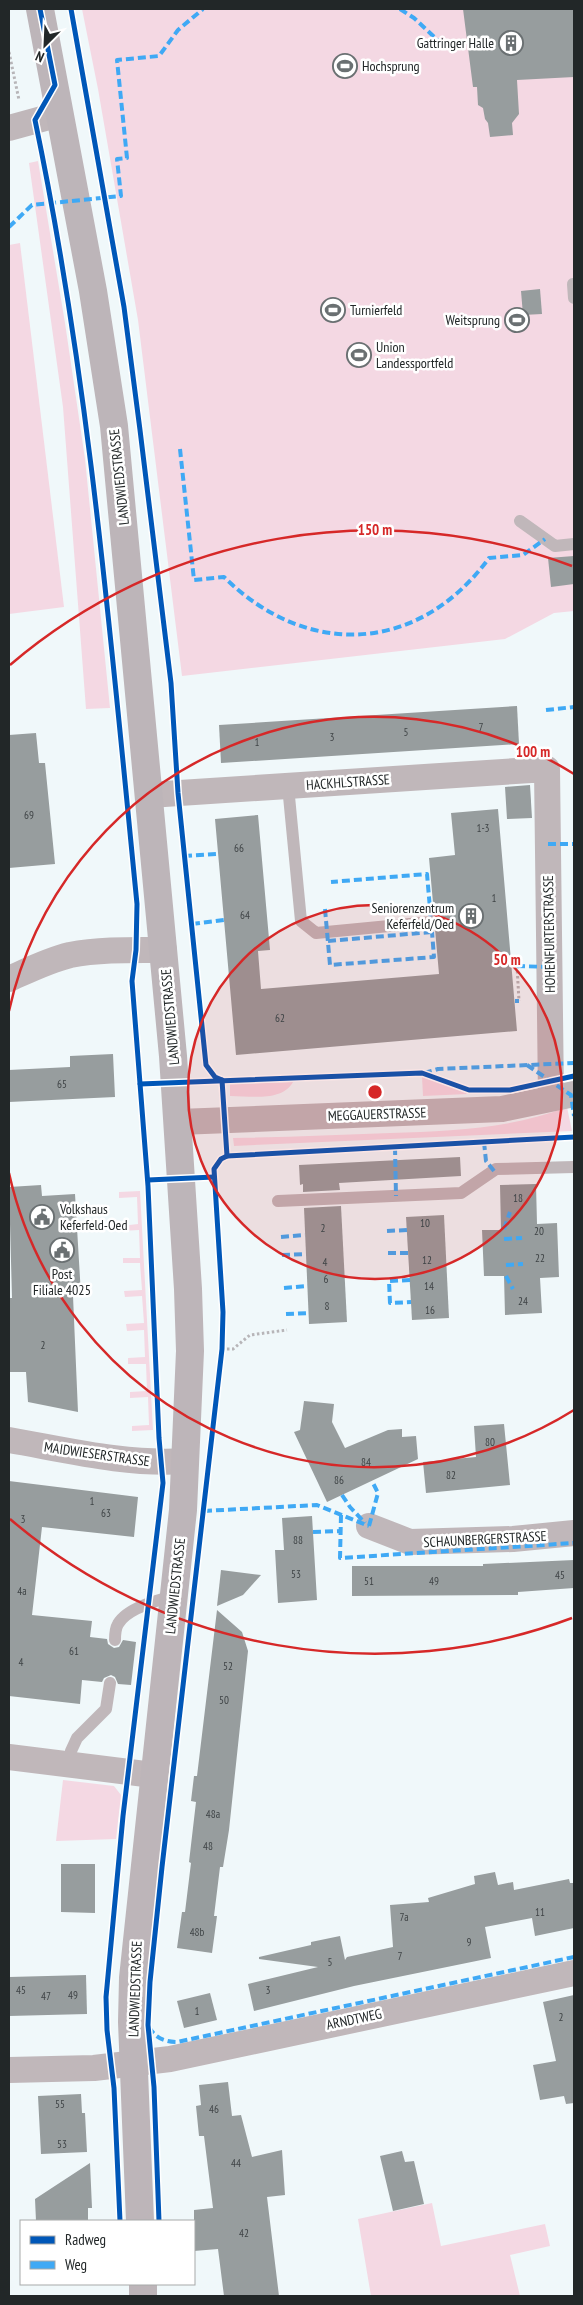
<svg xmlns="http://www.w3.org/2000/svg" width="583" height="2305" viewBox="0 0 583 2305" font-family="'PT Sans Narrow',sans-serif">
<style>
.green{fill:#f4d8e3}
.building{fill:#979d9e}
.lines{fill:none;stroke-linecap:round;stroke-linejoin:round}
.path{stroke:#b7b5b8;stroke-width:3;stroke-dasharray:2.5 2.5;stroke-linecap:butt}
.service{stroke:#c0b7ba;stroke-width:12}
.minor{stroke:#c0b7ba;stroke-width:26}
.secondary{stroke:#bdb5b9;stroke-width:28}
.quiet{stroke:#3fa9f5;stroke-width:4;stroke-dasharray:8 4;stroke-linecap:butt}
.cycleway-casing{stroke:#fff;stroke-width:8}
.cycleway{stroke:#0057b8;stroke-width:5}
.ring{fill:none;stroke:#d62828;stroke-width:2.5}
.labels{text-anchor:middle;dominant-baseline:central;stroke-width:5;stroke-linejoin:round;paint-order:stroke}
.number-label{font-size:11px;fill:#3f4446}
.poi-label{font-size:14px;fill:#222728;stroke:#fff;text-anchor:start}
.street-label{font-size:14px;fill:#222728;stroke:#fff}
.centre{fill:#d62828;stroke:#fff;stroke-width:2.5}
.ring-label{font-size:15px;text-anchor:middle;font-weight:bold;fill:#d62828;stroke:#fff;stroke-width:5;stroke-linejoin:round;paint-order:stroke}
</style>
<rect width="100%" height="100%" fill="#f0f8fa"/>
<g class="green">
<path d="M82,9H574V611L554,613L505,639L182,676L138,320L98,89Z"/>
<path d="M38,161L65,323L85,459L110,708L86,709L63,407L29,163Z"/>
<path d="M20,243L64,607L9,614V245Z"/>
<path d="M422,1077H428L468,1094L423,1096Z"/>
<path d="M293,1082C282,1102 251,1096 230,1096V1084Z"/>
<path d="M567,1107L572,1131L234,1146L233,1138C286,1137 338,1135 390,1133C450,1131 510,1129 567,1107Z"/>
<path d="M140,1191L153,1430L132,1431V1426L149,1425L148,1397L130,1398V1392L147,1391L146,1364H128V1358L145,1357L144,1330L127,1331L126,1324L144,1323L142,1296L125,1297L124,1291L142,1290L140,1263H123V1258H140L139,1230L121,1231V1226L138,1224L137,1197L119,1198V1192Z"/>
<path d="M63,1780L114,1786L121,1795L116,1839L56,1841Z"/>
<path d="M432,2203L441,2246L545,2224L550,2246L510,2255L520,2296H371L358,2219Z"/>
</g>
<g class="building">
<path d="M463,9H574V77L517,80L519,114L512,123L513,135L490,137L488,123L485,119L483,108L478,105L477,87H473Z"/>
<path d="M540,289L542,314L523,315L521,291Z"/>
<path d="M574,556V584L551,587L548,558Z"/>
<path d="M517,706L519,744L221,763L219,725Z"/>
<path d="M36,733L39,763H45L55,864L9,868V735Z"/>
<path d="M530,785L532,818L507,819L505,787Z"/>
<path d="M498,809L517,1031L236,1055L215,819L258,815L270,950L258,951L261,989L439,974L435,929L439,922L434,914L429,858L455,855L451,813Z"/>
<path d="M113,1054L115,1097L9,1102V1070L70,1067V1056Z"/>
<path d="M460,1157L461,1176L339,1183L340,1190L303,1192V1184L300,1185L299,1165Z"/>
<path d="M536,1184L537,1224L557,1223L559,1277L540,1278L542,1313L505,1315L504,1276H484L482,1230H501L500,1185Z"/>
<path d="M41,1185L42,1196L75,1194L81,1295L73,1296L78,1412L28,1402L26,1372H9V1298H12L9,1187Z"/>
<path d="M341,1206L347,1322L309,1324L304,1208Z"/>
<path d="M444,1215L449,1318L412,1320L406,1217Z"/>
<path d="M304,1401L334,1404L332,1422L345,1448L388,1430L402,1429V1437L416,1436L418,1459L327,1502L294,1432L300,1430Z"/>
<path d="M504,1424L510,1485L426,1493L423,1462L476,1457L474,1426Z"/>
<path d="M9,1481L138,1497L134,1537L42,1527L32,1615L92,1621L90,1637L107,1639L108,1644L114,1648L119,1647L123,1640L136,1642L131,1685L118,1684L115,1677L111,1675L104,1678L102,1682L82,1680L80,1704L9,1696Z"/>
<path d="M312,1516L317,1600L278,1603L275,1550H284L282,1518Z"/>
<path d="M574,1560V1588L518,1592V1595L352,1596V1566H483V1564Z"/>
<path d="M221,1570L261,1575L243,1595L217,1606Z"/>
<path d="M217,1610L242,1632L248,1651L229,1830L223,1867H220L214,1916H217L212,1953L177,1948L182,1912H185L191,1863L189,1862L196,1802L191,1801L194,1776H197Z"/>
<path d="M61,1864H95V1913L61,1912Z"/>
<path d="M495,1872L498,1885L513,1882L514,1890L569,1879L570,1883H574V1928L535,1936L532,1918L485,1927L491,1958L354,1986L254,2011L248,1984L318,1967L259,1959V1957L311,1945V1942L340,1936L345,1960L347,1957L393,1947L390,1905L429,1902L428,1898L475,1884L474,1876Z"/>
<path d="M86,1975L87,2014L9,2016V1977Z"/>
<path d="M210,1993L217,2020L184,2028L177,2001Z"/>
<path d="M574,1995V2103L566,2104L564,2096L540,2100L533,2065L556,2061L543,2002Z"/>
<path d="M228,2082L232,2116L241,2115L252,2157L282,2150L285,2195L267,2197L279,2296H224L218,2249L194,2251V2210L213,2208L204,2136H199L196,2106L201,2105L199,2085Z"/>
<path d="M81,2094L82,2113H85L87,2152L41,2154L38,2096Z"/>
<path d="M402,2151L405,2162L414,2161L424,2204L393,2211L380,2156Z"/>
<path d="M90,2163L92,2208H88V2221H36L35,2199Z"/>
</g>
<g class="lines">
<g class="path">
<path d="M9,52L19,100"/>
<path d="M517,966L519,1001"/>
<path d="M132,981L139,1064"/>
<path d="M198,986L204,1050"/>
<path d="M222,1349H233L250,1335L287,1330"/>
</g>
<g class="service">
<path d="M573,284L574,298"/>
<path d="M520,521L555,546L574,544"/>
<path d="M288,786L301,921L316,933L431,922"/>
<path d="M278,1201L461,1193L496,1169L574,1167"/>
<path d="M115,1640C115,1635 115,1629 118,1624C127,1608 158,1600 174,1596"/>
<path d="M69,1765L71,1751L77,1738L106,1709L110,1683"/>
</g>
<g class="minor">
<path d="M9,128L60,114"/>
<path d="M149,795L547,769L551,1098"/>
<path d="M9,979C29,970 49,960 70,955C100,949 133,950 164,950"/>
<path d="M179,1122L502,1109L574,1094"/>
<path d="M9,1440C67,1450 126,1465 185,1461"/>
<path d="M369,1526L410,1542L513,1539L574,1533"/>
<path d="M9,1757L153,1775"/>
<path d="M9,2070L94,2068L170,2059L574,1973"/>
</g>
<g class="secondary">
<path d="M40,9L93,291L114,426L173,1056L188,1289L190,1351L183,1510L133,1978L132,2022L140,2221"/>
<path d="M143,2284V2296"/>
</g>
<g class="quiet">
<path d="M400,9L414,18L444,46"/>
<path d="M9,227L32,205L121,196L117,159L127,158L117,60L159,56L178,30L203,9"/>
<path d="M573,284H574"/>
<path d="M180,449L194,580L224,577C307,659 419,654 489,558L523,555L545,539"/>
<path d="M546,710L574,707"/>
<path d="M548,844H574"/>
<path d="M184,856L218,854"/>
<path d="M325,909L330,965L434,957L432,932"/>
<path d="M192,924L224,920"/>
<path d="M328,941L432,932L427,874L331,882"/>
<path d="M517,966L549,967"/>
<path d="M515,1001H519"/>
<path d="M527,1065L571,1095L574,1116"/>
<path d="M424,1073L438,1069L574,1063"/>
<path d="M484,1142L486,1161L494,1171"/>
<path d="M395,1147L396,1196"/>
<path d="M504,1229L510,1212"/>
<path d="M387,1231L407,1230"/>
<path d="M281,1237L305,1235"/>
<path d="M504,1239L522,1238"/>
<path d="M388,1253H408"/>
<path d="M282,1255L306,1254"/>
<path d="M506,1265L523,1264"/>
<path d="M506,1276L513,1289"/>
<path d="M410,1280L389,1281L390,1303L411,1302"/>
<path d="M284,1288L308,1286"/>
<path d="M286,1314L309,1313"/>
<path d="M342,1495L350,1507L365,1523"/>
<path d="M204,1511L317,1505L369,1526"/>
<path d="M341,1515L340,1558L574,1543"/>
<path d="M369,1526L378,1493L372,1481"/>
<path d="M313,1532L341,1531"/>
<path d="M149,2027C155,2038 165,2042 177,2042L574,1957"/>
</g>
<defs>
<g id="cycleway">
<path d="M40,9L55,85L35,120C89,378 111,642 137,904L136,950L132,981L148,1186L159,1438L163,1483L123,1816L106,1997L107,2030L114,2088L120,2221"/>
<path d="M71,9L124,307L140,430L171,683L178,793L206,1065L215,1077L222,1080"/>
<path d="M222,1080L227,1156"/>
<path d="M140,1084L422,1073L469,1090H510L574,1076"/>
<path d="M148,1180L214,1177"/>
<path d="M159,2221L154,2087L148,2025L150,1982L162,1867L222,1349L223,1312L214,1169L221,1159L227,1156L574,1137"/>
</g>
</defs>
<use href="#cycleway" class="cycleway-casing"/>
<use href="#cycleway" class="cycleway"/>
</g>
<circle cx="375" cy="1092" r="187" fill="#d62828" fill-opacity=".12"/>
<g class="ring">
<circle cx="375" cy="1092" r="187"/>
<path d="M574 1410A375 375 0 0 1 9 1173M9 1011A375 375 0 0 1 574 774"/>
<path d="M572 1618A562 562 0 0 1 10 1519M10 665A562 562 0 0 1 572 566"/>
</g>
<defs>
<symbol id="building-ring" viewBox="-11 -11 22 22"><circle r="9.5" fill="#fff" stroke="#6a7072" stroke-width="1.5"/><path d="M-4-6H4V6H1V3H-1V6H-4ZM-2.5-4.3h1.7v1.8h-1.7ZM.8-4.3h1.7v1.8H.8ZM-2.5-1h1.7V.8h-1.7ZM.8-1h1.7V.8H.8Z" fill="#6a7072"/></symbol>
<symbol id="stadium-ring" viewBox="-11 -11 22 22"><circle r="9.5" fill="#fff" stroke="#6a7072" stroke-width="1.5"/><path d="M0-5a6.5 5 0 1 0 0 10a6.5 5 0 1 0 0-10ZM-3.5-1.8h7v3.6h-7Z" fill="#6a7072"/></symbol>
<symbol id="civic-ring" viewBox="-11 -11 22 22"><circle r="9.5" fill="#fff" stroke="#6a7072" stroke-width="1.5"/><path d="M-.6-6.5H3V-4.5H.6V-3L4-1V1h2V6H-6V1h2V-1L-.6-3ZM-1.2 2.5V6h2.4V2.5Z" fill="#6a7072"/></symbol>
</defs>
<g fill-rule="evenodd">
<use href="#building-ring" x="497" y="29" width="28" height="28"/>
<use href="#stadium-ring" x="331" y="52" width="28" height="28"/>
<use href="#stadium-ring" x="319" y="296" width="28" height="28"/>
<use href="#stadium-ring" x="503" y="306" width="28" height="28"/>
<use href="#stadium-ring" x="345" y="341" width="28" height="28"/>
<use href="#building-ring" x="457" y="902" width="28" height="28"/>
<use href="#civic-ring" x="28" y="1203" width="28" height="28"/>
<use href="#civic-ring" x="48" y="1236" width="28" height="28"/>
</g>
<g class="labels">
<g class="number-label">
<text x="481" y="727">7</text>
<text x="406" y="732">5</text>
<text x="332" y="737">3</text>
<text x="257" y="742">1</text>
<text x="29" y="815">69</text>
<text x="483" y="828">1-3</text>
<text x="239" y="848">66</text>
<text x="494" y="898">1</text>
<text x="245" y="915">64</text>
<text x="280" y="1018">62</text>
<text x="62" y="1084">65</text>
<text x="518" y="1198">18</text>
<text x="425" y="1223">10</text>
<text x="323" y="1228">2</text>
<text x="539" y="1231">20</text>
<text x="540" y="1258">22</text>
<text x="427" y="1260">12</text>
<text x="325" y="1262">4</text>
<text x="326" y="1279">6</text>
<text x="429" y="1286">14</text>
<text x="523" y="1301">24</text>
<text x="327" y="1306">8</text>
<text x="430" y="1310">16</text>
<text x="43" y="1345">2</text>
<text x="490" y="1442">80</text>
<text x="366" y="1462">84</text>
<text x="451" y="1475">82</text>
<text x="339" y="1480">86</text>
<text x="92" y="1501">1</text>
<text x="106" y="1513">63</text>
<text x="23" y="1519">3</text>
<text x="298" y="1540">88</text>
<text x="296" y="1574">53</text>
<text x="560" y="1575">45</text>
<text x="369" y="1581">51</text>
<text x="434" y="1581">49</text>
<text x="22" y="1591">4a</text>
<text x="74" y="1651">61</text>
<text x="21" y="1662">4</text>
<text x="228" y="1666">52</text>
<text x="224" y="1700">50</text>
<text x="213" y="1814">48a</text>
<text x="208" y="1846">48</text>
<text x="540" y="1912">11</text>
<text x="404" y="1917">7a</text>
<text x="197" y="1932">48b</text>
<text x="469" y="1942">9</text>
<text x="400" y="1956">7</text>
<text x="330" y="1962">5</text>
<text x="21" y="1990">45</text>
<text x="268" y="1990">3</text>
<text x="73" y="1995">49</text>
<text x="46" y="1996">47</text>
<text x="197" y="2011">1</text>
<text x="561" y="2017">2</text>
<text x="60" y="2104">55</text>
<text x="214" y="2109">46</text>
<text x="62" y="2144">53</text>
<text x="236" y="2163">44</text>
<text x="244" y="2233">42</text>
</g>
<g class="poi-label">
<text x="494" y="43" text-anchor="end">Gattringer Halle</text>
<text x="362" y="66">Hochsprung</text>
<text x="350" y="310">Turnierfeld</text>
<text x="500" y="320" text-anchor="end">Weitsprung</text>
<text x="376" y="347">Union<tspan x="376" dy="16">Landessportfeld</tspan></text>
<text x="454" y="908" text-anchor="end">Seniorenzentrum<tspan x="454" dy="16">Keferfeld/Oed</tspan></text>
<text x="60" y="1209">Volkshaus<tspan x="60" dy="16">Keferfeld-Oed</tspan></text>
<text x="62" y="1274" text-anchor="middle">Post<tspan x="62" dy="16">Filiale 4025</tspan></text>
</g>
<g class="street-label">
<text transform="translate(119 477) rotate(-96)">LANDWIEDSTRASSE</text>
<text transform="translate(348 782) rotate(-4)">HACKHLSTRASSE</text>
<text transform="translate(549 934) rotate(-91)">HOHENFURTERSTRASSE</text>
<text transform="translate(170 1017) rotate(-95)">LANDWIEDSTRASSE</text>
<text transform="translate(377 1114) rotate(-2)">MEGGAUERSTRASSE</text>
<text transform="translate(97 1454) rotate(8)">MAIDWIESERSTRASSE</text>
<text transform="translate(485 1539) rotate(-3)">SCHAUNBERGERSTRASSE</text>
<text transform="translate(175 1586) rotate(-84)">LANDWIEDSTRASSE</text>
<text transform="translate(135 1989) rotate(-88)">LANDWIEDSTRASSE</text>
<text transform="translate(354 2019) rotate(-12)">ARNDTWEG</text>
</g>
</g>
<circle cx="375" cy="1092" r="8" class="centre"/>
<g class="ring-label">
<text x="375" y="535">150 m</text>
<text x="533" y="757">100 m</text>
<text x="507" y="965">50 m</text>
</g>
<rect width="583" height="2305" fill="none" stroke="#222728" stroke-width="20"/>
<rect x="20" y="2220" width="175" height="65" fill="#ffffff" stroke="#a7a9a9"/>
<rect x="30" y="2236" width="25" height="8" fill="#0057b8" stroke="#a7a9a9"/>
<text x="65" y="2245" font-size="15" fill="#222728">Radweg</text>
<rect x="30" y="2261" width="25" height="8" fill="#3fa9f5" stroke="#a7a9a9"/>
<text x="65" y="2270" font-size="15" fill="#222728">Weg</text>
<g transform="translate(45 45) rotate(204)" stroke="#ffffff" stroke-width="4" paint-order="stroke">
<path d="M0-4L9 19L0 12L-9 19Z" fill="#222728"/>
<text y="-8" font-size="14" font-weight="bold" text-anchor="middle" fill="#222728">N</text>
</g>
</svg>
